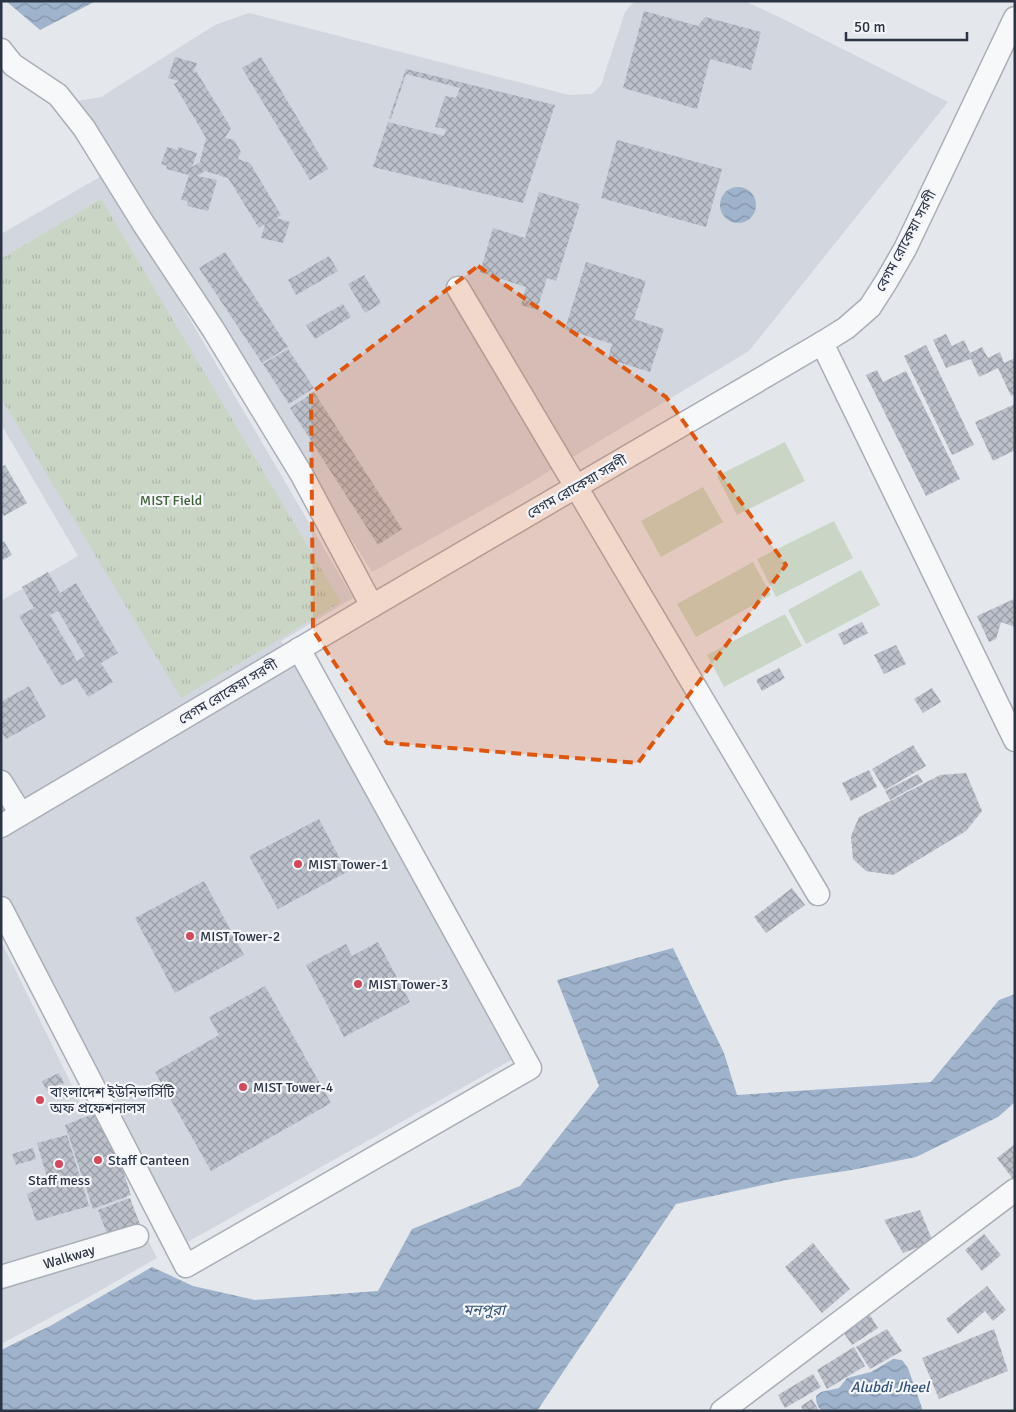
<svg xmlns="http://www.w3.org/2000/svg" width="1016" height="1412" viewBox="0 0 1016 1412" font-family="Signika,'Noto Sans Bengali',sans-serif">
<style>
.built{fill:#d2d6de}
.grass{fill:#c9d6c5}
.park{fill:url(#park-tufts)}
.water{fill:url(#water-waves)}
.building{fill:url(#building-cross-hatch);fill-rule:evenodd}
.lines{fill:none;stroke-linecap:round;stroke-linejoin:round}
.minor-casing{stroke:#a9aeb7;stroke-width:25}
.minor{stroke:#f7f8fa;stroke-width:22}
.marked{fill:#df570f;fill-opacity:0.2;stroke:#df570f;stroke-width:4;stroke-dasharray:10 6;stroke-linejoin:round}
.poi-dot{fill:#d1495b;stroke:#f4f6f9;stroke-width:2}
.labels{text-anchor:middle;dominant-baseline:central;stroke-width:4.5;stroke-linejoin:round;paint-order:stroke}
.street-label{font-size:14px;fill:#2b3445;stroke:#f4f6f9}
.park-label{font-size:14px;fill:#3f6138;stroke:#f4f6f9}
.poi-label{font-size:14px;fill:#2b3445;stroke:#f4f6f9;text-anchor:start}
.water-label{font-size:15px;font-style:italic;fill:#34527a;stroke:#f4f6f9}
</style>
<defs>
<pattern id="park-tufts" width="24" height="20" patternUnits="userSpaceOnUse" patternTransform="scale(1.25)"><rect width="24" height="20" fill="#c9d6c5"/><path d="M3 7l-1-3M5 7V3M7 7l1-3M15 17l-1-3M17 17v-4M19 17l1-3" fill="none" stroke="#adb8ab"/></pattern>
<pattern id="water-waves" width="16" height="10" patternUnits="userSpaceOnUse" patternTransform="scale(1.25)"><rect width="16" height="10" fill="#9fb4cc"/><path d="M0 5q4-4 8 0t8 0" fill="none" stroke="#8293a7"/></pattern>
<pattern id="building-cross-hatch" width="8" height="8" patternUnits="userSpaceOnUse" patternTransform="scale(1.25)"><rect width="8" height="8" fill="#bbc0ca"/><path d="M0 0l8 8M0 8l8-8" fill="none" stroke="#989da6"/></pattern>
</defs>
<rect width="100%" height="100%" fill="#e4e7ec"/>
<g class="built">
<path d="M635,1H744L777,16L948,102L749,351L518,490L372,572L78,101L101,97L215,25L249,13L569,95L592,94L601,85L625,12Z"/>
<path d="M105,174L353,598L281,641L513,1059L186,1243L1,890V601L78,556L1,424V234Z"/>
<path d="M1,941L157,1258L87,1298L1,1344Z"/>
</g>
<g class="grass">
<path d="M785,442L805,481L737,515L717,476Z"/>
<path d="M703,487L723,522L661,557L641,521Z"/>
<path d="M834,521L853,558L776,597L757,559Z"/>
<path d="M753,562L771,595L696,637L677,604Z"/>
<path d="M861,570L880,605L806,644L788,610Z"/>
<path d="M785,614L802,646L724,687L707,655Z"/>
</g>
<path class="park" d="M101,199L341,602L181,698L1,398V259Z"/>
<g class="water">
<path d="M6,1H96L40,30Z"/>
<circle cx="738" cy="205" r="18"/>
<path d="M673,948L724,1053L737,1095L931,1082L999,1000L1015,994V1102L998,1117L916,1157L852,1170L786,1180L676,1204L537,1411H1V1350L50,1326L152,1267L193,1286L255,1300L378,1291L412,1229L520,1186L599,1086L557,980Z"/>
<path d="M893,1359L902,1360L908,1368L923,1411H822C817,1407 816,1402 816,1396L821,1392L839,1388L847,1378L871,1372Z"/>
</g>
<g class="building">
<path d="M644,11L698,26L705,17L761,32L751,70L710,59L697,109L623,88Z"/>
<path d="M175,57L197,63L193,73L196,71L231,128L225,138L234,140L241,152L238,159L250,163L281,215L276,218L290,222L283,243L261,238L265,224L259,228L228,178L205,171L197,176L217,180L208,211L187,206L188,201L181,200L189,175L166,169L167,166L161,164L167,147L178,150L179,147L197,153L192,167L200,162L206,138L174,84L179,81L168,78Z"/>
<path d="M261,57L328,169L310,180L242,68Z"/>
<path d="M406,69L555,105L523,203L373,167L388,122L444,136L446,129L435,127L445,96L456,98L460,88L406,74L391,119L389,118Z"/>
<path d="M617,140L722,169L706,227L601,198Z"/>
<path d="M539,192L580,204L556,281L547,278L537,310L521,305L526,287L480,272L493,228L525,238Z"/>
<path d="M225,252L288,347L262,363L199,268Z"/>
<path d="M329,256L338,271L296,295L288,280Z"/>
<path d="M586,262L646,281L634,319L664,329L650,372L608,359L612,344L565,329Z"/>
<path d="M364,275L381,303L365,313L348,284Z"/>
<path d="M343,304L351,317L315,339L306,325Z"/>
<path d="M946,334L952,346L964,340L970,353L982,347L988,358L1000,352L1004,363L1015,358V394L1011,396L998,368L979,377L971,359L946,368L933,340Z"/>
<path d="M926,345L974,445L952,455L904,356Z"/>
<path d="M288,349L314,388L289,404L263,364Z"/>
<path d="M877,370L883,382L906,371L960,479L926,496L866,375Z"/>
<path d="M314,392L402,529L378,545L290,408Z"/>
<path d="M1015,404V450L993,461L975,422Z"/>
<path d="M5,465L27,503L4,516L1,511V467Z"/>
<path d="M4,541L12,555L1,561V543Z"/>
<path d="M48,572L60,593L76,583L118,653L101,663L113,682L88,697L76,678L61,686L19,616L34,608L22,587ZM58,611L85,656L77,661L50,615Z"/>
<path d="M1014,599L1015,627L1001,622L996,639L989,642L977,616Z"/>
<path d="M862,622L868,633L844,645L838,634Z"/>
<path d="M896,645L906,664L884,674L874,655Z"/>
<path d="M779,668L785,678L762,691L756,680Z"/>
<path d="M29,686L46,717L6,739L1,731V702Z"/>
<path d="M932,688L941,702L923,713L914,699Z"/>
<path d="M913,745L926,766L885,790L872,769Z"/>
<path d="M869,770L877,787L851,801L842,783Z"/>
<path d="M966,773L982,811L966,831L893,875L866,871L853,859L851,836L859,817L940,775Z"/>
<path d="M918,774L923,782L890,800L885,791Z"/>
<path d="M319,819L347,872L278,909L249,856Z"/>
<path d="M204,881L244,955L175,993L135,918Z"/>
<path d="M792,888L805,905L766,933L754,917Z"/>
<path d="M378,942L410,1002L344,1037L306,965L346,944L352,956Z"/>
<path d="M265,986L331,1103L211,1171L155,1072L219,1035L209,1017Z"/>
<path d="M59,1073L64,1083L47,1091L42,1081Z"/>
<path d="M103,1110L131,1195L93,1209L65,1125Z"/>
<path d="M67,1135L89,1206L36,1221L27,1194L49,1184L37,1143Z"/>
<path d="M1015,1144V1182L997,1158Z"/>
<path d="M33,1148L36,1159L16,1165L12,1154Z"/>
<path d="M130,1198L141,1227L109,1239L98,1210Z"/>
<path d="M920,1210L933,1242L903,1253L884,1220Z"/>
<path d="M984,1234L1001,1255L982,1271L965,1250Z"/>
<path d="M813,1243L850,1289L822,1313L785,1267Z"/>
<path d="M987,1286L1006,1310L993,1321L985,1311L958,1334L946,1319Z"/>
<path d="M868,1312L878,1328L852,1345L842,1330Z"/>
<path d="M887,1329L902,1351L870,1369L856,1347Z"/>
<path d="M994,1329L1008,1371L939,1399L922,1358Z"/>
<path d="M854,1347L865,1366L827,1389L817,1370Z"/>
<path d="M813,1374L821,1387L785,1408L778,1395Z"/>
<path d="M812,1399L819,1411H803L801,1406Z"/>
</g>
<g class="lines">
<defs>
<g id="minor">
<path d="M1,50L13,65L58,95L84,128L143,223L213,329L302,475L372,606"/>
<path d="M458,288L818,894"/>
<path d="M822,343L1015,740"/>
<path d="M1,782L21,814"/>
<path d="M1,826L372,606L822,343L846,328L870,307L886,282L905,249L1015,18"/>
<path d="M1,908L186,1266L530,1068L299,649"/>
<path id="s1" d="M1,1277L137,1236"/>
<path d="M722,1411L1015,1190"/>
</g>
</defs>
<use href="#minor" class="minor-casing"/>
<use href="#minor" class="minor"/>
</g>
<path class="marked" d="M478,266L666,397L786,565L638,763L387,743L313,630L311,393Z"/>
<g class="poi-dot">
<circle cx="298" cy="864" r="5"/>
<circle cx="190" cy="936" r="5"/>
<circle cx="358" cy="984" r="5"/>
<circle cx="243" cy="1087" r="5"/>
<circle cx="40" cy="1100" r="5"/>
<circle cx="98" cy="1160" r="5"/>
<circle cx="59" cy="1164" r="5"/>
</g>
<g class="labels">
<g class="street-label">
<text transform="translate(906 241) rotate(-62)">বেগম রোকেয়া সরণী</text>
<text transform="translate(577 487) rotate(-30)">বেগম রোকেয়া সরণী</text>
<text transform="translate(228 692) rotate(-31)">বেগম রোকেয়া সরণী</text>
<text stroke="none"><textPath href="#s1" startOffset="71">Walkway</textPath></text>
</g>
<g class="park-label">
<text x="171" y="500">MIST Field</text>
</g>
<g class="poi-label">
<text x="308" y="864">MIST Tower-1</text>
<text x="200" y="936">MIST Tower-2</text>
<text x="368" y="984">MIST Tower-3</text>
<text x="253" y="1087">MIST Tower-4</text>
<text x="50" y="1092">বাংলাদেশ ইউনিভার্সিটি<tspan x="50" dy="16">অফ প্রফেশনালস</tspan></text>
<text x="108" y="1160">Staff Canteen</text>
<text x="59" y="1180" text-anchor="middle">Staff mess</text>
</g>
<g class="water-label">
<text x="484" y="1310">মনপুরা</text>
<text x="890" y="1387">Alubdi Jheel</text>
</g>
</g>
<rect width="1016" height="1412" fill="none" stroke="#2b3445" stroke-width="5"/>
<path d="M846 32v8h121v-8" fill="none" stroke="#2b3445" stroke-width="2.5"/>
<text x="854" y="32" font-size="15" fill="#2b3445" stroke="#f4f6f9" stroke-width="4" paint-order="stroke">50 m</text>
</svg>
